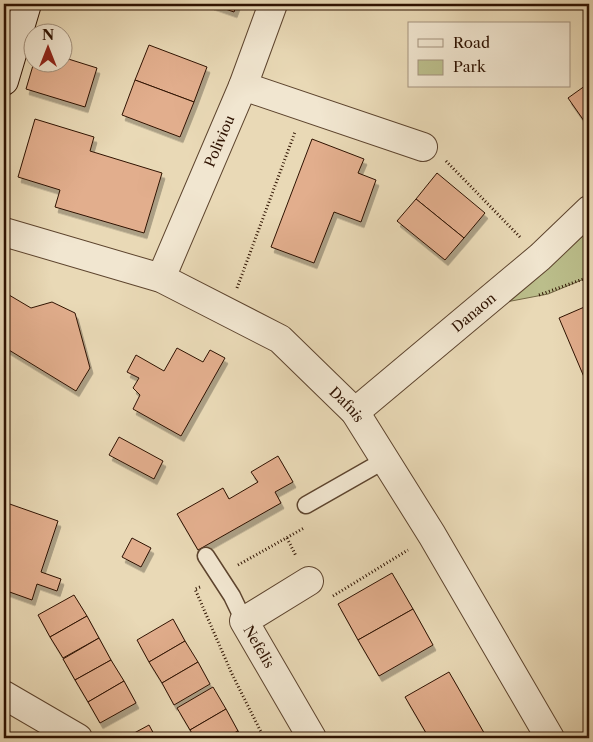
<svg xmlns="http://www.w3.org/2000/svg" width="593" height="742" viewBox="0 0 593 742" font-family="'Libre Caslon Text',serif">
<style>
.green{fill:#bbbe8b;stroke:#746846}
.building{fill:#e2ae8d;stroke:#2e1201;filter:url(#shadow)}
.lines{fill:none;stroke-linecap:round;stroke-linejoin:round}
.lane-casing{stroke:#5d442e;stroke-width:19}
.street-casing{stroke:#5d442e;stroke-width:30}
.secondary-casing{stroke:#2e1201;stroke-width:30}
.path{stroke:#2e1201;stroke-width:3;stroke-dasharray:1 2.5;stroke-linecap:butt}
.lane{stroke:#f1e6d0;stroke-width:16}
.street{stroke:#f1e6d0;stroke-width:28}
.secondary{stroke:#f1e6d0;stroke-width:28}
.labels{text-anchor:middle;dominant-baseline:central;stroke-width:4;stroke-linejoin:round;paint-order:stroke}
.street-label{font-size:14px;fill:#2e1201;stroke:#f1e6d0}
</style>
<defs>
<filter id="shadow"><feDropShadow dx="3" dy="5.5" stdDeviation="0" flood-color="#0004"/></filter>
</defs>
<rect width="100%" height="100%" fill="#e9d9b6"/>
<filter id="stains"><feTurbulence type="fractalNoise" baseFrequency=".004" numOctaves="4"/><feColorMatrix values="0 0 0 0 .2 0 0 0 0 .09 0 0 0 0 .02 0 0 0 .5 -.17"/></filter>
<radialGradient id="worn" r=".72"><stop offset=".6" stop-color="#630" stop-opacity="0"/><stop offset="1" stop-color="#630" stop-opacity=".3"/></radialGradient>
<path class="green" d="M589,210V277L548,294L480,307Z"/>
<g class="building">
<path d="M211,4H237L234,12Z"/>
<path d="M149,45L207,67L194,102L135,80Z"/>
<path d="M62,57L97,68L85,107L26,89L34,62H62Z"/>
<path d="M135,80L194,102L180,137L122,115Z"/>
<path d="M589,83V128L568,98Z"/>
<path d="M35,119L94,137L90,151L162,173L144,233L55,207L60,190L18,177Z"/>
<path d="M312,139L364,159L358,173L376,180L361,222L334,212L314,263L271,247Z"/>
<path d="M437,173L485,213L464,238L416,199Z"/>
<path d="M416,199L464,238L445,260L397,221Z"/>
<path d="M4,292L31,308L52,302L75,313L90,368L76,391L4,347Z"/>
<path d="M589,305V375L584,377L559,318Z"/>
<path d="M177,348L203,362L210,350L225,358L181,436L133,409L140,395L133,388L139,378L127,372L136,355L164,371Z"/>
<path d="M119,437L163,461L154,479L109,455Z"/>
<path d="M278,456L293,482L275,492L281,503L198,550L177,514L223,488L229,499L258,482L251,472Z"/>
<path d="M4,502L58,521L41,572L61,579L57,591L37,584L32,600L4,590Z"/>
<path d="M132,538L151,548L141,567L122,557Z"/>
<path d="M392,573L413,609L358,640L338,604Z"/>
<path d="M74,595L87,616L50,637L38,615Z"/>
<path d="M413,609L433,645L379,676L358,640Z"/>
<path d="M87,616L99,638L63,658L50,637Z"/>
<path d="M173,619L185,641L149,662L137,640Z"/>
<path d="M99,638L111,660L75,680L63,659Z"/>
<path d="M185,641L198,662L162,683L149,662Z"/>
<path d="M111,660L124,681L88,702L75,680Z"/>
<path d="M198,662L210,684L174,705L162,683Z"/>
<path d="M449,672L487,738H429L405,697Z"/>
<path d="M124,681L136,703L100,723L88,702Z"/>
<path d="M213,687L226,709L190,730L177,708Z"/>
<path d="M226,709L238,731L225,738H195L190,730Z"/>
<path d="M149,725L156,738H125Z"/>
<path d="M238,731L243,738H225Z"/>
</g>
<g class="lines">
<defs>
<g id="lane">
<path d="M306,505L385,460"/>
<path d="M206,556L232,596L244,621"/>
</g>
<g id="street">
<path d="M243,86L423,147"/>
<path id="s1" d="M4,232L161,278L280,339L355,412L432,535L550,738"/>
<path id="s2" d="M161,278L243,86L273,4"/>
<path id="s3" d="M355,412L540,257L589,210"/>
<path id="s4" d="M309,581L244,621L312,738"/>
<path d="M4,695L78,738"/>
</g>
<path id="secondary" d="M4,81L27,4"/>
</defs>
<use href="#lane" class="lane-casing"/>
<use href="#street" class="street-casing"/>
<use href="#secondary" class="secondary-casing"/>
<g class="path">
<path d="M446,161L520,237"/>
<path d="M237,288L295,132"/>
<path d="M539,295L589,277"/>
<path d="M287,538L296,556"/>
<path d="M238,565L304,528"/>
<path d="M200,587L195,589L232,674L264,738"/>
<path d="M333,596L408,550"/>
</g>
<use href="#lane" class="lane"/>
<use href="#street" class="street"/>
<use href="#secondary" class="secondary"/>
</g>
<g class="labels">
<g class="street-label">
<text stroke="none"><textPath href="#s2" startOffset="149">Poliviou</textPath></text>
<text stroke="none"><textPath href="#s3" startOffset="155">Danaon</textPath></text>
<text stroke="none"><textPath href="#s1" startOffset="391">Dafnis</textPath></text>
<text stroke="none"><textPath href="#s4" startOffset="106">Nefelis</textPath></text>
</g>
</g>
<rect width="593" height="742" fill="none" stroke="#e9d9b6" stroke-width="20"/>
<rect x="5" y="5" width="583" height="732" fill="none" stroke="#2e1201" stroke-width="2.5"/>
<rect x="10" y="10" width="573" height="722" fill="none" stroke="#2e1201"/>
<rect x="408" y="22" width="162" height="65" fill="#f1e6d0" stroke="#a3917d"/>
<rect x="418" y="39" width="25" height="8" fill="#f1e6d0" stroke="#a3917d"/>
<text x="453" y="48" font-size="15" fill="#2e1201">Road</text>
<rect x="418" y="60" width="25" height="15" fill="#bbbe8b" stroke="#a3917d"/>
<text x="453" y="72" font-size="15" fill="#2e1201">Park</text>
<g transform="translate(48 48)"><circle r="24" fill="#f1e6d0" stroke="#a3917d"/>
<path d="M0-4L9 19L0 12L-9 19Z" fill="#8f2418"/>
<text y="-8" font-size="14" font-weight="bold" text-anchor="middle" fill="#2e1201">N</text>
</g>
<rect width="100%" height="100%" filter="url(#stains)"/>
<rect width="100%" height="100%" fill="url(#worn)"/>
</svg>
